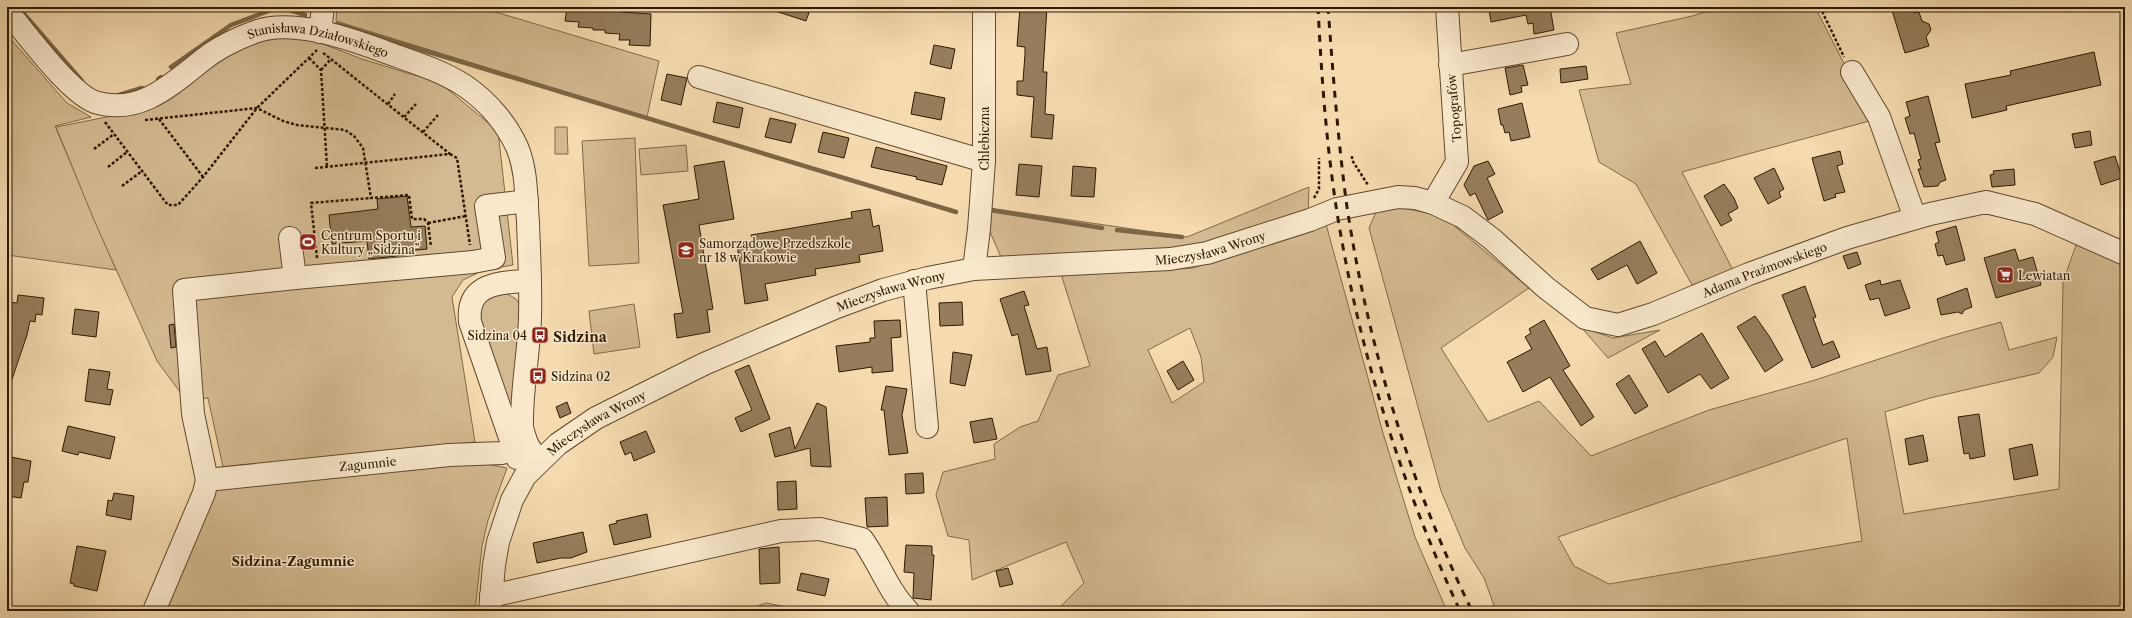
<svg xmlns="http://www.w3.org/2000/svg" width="2132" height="618" viewBox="0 0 2132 618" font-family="'Libre Caslon Text',serif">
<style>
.green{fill:#d4ba92;stroke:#806a49;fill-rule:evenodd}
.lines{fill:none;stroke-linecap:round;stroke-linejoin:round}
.stream{stroke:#7d6646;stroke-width:4.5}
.building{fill:#967e5c;stroke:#2d1a00}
.minor-casing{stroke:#5f4a2c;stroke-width:24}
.path{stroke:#2d1a00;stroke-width:2.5;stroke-dasharray:3 2;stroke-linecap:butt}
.minor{stroke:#f9e8cc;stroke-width:22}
.rail{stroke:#2d1a00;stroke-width:3;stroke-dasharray:7 7;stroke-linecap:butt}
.labels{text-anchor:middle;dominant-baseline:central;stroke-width:3;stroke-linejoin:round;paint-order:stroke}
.street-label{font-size:12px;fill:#2d1a00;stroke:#f9e8cc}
.poi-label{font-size:12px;fill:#2d1a00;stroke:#f9e8cc;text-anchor:start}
.neighbourhood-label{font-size:13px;font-weight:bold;fill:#2d1a00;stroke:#f9e8cc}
.quarter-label{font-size:14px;font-weight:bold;fill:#2d1a00;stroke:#f9e8cc}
</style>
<rect width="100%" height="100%" fill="#f6dbb0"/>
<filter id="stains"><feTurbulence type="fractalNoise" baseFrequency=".005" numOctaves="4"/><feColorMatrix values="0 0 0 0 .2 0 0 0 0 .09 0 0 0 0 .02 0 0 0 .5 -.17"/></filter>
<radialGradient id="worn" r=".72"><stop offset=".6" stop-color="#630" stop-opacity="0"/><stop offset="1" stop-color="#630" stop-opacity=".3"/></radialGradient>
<g class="green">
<path d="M337,7H479L659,61L647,117L336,21Z"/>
<path d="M1722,7H1815L1873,120L1682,172L1733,270L1692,285L1636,184L1599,162L1579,90L1631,84L1616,33L1692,16Z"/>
<path d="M7,35L67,103L91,117L55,126L116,270L7,255Z"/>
<path d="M288,36L310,39L362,59L440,83L498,131L513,265L484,270L463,280L452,297L475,442L223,467L208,398L186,400L157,361L94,220L56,127L132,112L173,93L229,56L263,39Z"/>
<path d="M555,127H567L568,154H555Z"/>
<path d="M635,138L639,263L589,266L582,141Z"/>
<path d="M686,145L688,171L641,175L639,149Z"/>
<path d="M1309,187L1308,214L1178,251L1124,255L1001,257L990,232L989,208L1187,237Z"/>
<path d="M1402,208L1435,214L1452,224L1529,288L1441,348L1488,422L1539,401L1591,456L1709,410L1812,381L1943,338L2001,322L2009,350L2057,337L2053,357L2039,373L1930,398L1885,412L1904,514L2059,489L2063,282L2076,245L2125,262V611H1496L1484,578L1465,548L1441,491L1369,228L1377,210ZM1847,438L1862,541L1609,584L1574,566L1558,537Z"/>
<path d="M1326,224L1383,433L1415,537L1447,611H1056L1084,583L1066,542L972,580L969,540L948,536L936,495L943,472L995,459L994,444L1020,427L1038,421L1058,375L1090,366L1060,271H1143L1193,268ZM1190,328L1201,357L1204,382L1172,403L1148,350Z"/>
<path d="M506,293L516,299L521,307L512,411L478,317L483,299Z"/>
<path d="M634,304L640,347L594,354L589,311Z"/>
<path d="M1581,327L1613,338L1660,330L1608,358Z"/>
<path d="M477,462L507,468L488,520L482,546L475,611H162L216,484Z"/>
<path d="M766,603L808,611H743Z"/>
</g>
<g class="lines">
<g class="stream">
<path d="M18,7L82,81"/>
<path d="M337,24L956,212"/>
<path d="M171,67L231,25L276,8H284L305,15"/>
<path d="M158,79L161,77"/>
<path d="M119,95L142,88"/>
<path d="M990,210L1102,228"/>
<path d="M1117,230L1182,237"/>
</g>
</g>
<g class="building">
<path d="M567,7H607L622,9L621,12L651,14L650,46L629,45L630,40H619L620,34L605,33V30H593V28L578,27L579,22L565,21Z"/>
<path d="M772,7H811L806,21L772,10Z"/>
<path d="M1020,7H1047L1043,72H1047L1045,114L1054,115L1052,139L1031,137L1034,97L1017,95V81H1023L1025,54V47L1017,46Z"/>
<path d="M1502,7H1550L1554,30L1534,34L1533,23L1528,24L1526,15L1491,22L1489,10Z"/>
<path d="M1891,7H1912L1914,13L1919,12L1922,21L1929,24L1931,30L1926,37L1929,46L1905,53Z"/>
<path d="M934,45L955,49L951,69L930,64Z"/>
<path d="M2094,52L2101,85L2006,106L2007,110L1972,118L1965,84L2011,75L2010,71Z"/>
<path d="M1523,65L1528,85L1521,86L1522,92L1510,95L1505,68Z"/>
<path d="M1586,66L1588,79L1561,83L1560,69Z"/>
<path d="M667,74L687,78L681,105L661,100Z"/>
<path d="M915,92L945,98L941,120L911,114Z"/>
<path d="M1928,96L1940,142L1935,143L1946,180L1940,182L1938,186L1924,187L1918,169H1921L1918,160L1921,159L1914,133L1910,134L1905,118L1910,116L1906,102Z"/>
<path d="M717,102L743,108L739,128L713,122Z"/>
<path d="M1522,103L1530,137L1511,141L1509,132L1505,133L1503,125H1501L1498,109Z"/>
<path d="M770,118L796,124L791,143L765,137Z"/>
<path d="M2090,131L2092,145L2075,148L2072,134Z"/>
<path d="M823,132L849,138L844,158L818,152Z"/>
<path d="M876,147L947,166L942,185L916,179L917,177L871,167Z"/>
<path d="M1840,151L1843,164L1837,166L1845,192L1835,194L1836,197L1824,201L1812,158Z"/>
<path d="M2115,156L2122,178L2101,185L2094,162Z"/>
<path d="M724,161L734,219L699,225L713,309L707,310L710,332L677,338L674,314L683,313L663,205L699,199L694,166Z"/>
<path d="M1488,161L1495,174L1487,178L1503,212L1488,220L1475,193L1470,196L1464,185L1474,166Z"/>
<path d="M1019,164L1042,166L1039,197L1016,195Z"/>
<path d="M1073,166L1096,168L1094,197L1071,196Z"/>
<path d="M1774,168L1784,189L1779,192L1781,197L1768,204L1754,178Z"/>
<path d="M2014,169L2015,185L1992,187L1990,175L1994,174L1993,171Z"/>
<path d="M1724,184L1734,198L1738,208L1728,214L1732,220L1721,226L1704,196Z"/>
<path d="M407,196L411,227L425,226L427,249L406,251V255L369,259L367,241L332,244L329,215L378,209L377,199Z"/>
<path d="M870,209L873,227L879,225L883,251L859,255L860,262L815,269L816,275L765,284L768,300L745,304L737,244L753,241L751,235L852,218L851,212Z"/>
<path d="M1956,226L1965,260L1946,265L1943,255L1938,256L1935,244L1939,242L1936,232Z"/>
<path d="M1640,241L1657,273L1637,284L1627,265L1598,280L1591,269Z"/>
<path d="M2015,249L2019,261L2033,257L2041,285L1996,298L1984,258Z"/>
<path d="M1857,252L1861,264L1848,269L1843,256Z"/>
<path d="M1880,280L1881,285L1900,280L1910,308L1885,316L1879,298L1870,300L1865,285Z"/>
<path d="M1805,286L1816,317L1813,318L1823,345L1833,341L1840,357L1812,368L1782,295Z"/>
<path d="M1967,288L1972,307L1964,310L1962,314L1958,312L1941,315L1937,299Z"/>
<path d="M1024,291L1029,305L1024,306L1037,349L1047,347L1051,371L1026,375L1018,334L1012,336L1000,299Z"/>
<path d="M18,295L44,298L42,315L36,314L35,322L30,321L27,335L9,388L7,387V337L10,318L7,317V314L9,302L17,303Z"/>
<path d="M962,302L963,325L940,326L939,303Z"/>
<path d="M75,309L99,312L96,337L72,334Z"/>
<path d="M1755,316L1769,336L1783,360L1765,372L1737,327Z"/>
<path d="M900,320L901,337L891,338L893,371L872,373V367L839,372L836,346L870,342V338H875L874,321Z"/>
<path d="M1544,320L1570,366L1563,370L1594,417L1581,426L1550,377L1523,392L1507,362L1532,349L1525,337L1531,333L1529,329Z"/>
<path d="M174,324L176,347L171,348L169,325Z"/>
<path d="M1702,333L1729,378L1711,389L1700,374L1668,393L1642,349L1655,341L1665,357Z"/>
<path d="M953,352L972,355L965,386L950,383Z"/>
<path d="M1183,361L1194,380L1178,390L1167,371Z"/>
<path d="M749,365L770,419L741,432L735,418L752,410L735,371Z"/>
<path d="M89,369L110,372L107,389L113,390L110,405L85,401Z"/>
<path d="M1629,375L1648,406L1635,414L1616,384Z"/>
<path d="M886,386L907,389L902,415L908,453L889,455L884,410H881Z"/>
<path d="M567,402L571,413L560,418L556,407Z"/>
<path d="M817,403L826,407L831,467L811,466L810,448L775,457L769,434L790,427L795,449Z"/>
<path d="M1979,414L1985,456L1970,459L1969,453L1964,454L1958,417Z"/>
<path d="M992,418L997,439L974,443L970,422Z"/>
<path d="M68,426L115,437L110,459L79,452L78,455L62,451Z"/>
<path d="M646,431L655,452L634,461L631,452L625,455L620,442Z"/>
<path d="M1923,435L1928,461L1909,465L1905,439Z"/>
<path d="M2032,444L2038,475L2014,480L2009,449Z"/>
<path d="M11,457L31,461L28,482H24L21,498L7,496V475Z"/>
<path d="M923,473L924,493L906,494L905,474Z"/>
<path d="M796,481L797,509L778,510L777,482Z"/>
<path d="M114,493L134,496L131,520L106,515L108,500L112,501Z"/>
<path d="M887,497L888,526L867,527L865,498Z"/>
<path d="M647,514L651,537L614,545L609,525L617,523L616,521Z"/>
<path d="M583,532L587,552L571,558H561L537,563L533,543Z"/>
<path d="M906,545L932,546V555H934L931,600L913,598L914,573L904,572Z"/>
<path d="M77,546L106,551L97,591L74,586V584L70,583Z"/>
<path d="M779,547L780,583L760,584L759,549Z"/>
<path d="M1008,568L1013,584L1000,587L996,571Z"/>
<path d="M801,573L829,579L825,596L797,590Z"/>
</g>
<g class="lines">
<defs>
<g id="minor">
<path id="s1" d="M7,11C26,33 72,97 98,103C146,115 177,78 212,53C224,45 239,38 252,33C289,17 347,38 383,51C410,61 441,70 465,86C487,101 506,123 517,147C527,170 526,198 528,222C529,254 531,285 530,317C529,354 521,391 522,428L527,444L539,462"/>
<path d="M320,32L323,7"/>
<path d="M1450,65L1567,44"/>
<path d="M1852,72L1879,117L1915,218"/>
<path d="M699,77L984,161"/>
<path d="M1433,203L1457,162L1447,7"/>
<path d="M290,238L295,278L473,262L494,258L486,206L527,201"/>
<path id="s2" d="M974,269L979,229L984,161V7"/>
<path d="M914,281L927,427"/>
<path d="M517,458L470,322C466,283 500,282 530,281"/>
<path d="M207,480L193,414L184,290L295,278"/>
<path d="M491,596L781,531L820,529L862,539C879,562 888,591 908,611"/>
<path id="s3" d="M154,611L204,493L207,480L449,455L502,453L527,444"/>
<path id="s4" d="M490,611L494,565L498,542L512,500L525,476L558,444L596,418L704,364L837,307L883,290L928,278L974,269L1170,259L1207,253L1310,220L1337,209L1398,197L1415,198L1433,203L1463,217L1492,239L1545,287L1585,318L1618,325L1653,314L1749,274L1847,238L1930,214L1986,202L2035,214L2125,254"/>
</g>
</defs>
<use href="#minor" class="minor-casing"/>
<g class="path">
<path d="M1820,7L1844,57"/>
<path d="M309,58L321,70L327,167"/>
<path d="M321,70L331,59"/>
<path d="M388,104L395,94"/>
<path d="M404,117L416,104"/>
<path d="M159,119L203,177"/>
<path d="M145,120L257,108L283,121L297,125L345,130L354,136L363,148L371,198L409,195L412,219H424L428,223L431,247"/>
<path d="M105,122L164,200L168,205H178L203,177L257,108L317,50"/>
<path d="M423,132L438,115"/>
<path d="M94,149L114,134"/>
<path d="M450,154L457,158L470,245"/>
<path d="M1352,156V160L1368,185"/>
<path d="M108,167L127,152"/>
<path d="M315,168L450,154L322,52"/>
<path d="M122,186L142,171"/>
<path d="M1314,198L1319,189V158"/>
<path d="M428,223L466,216"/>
<path d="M317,258L311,203L371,198"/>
</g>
<use href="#minor" class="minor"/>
<g class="rail">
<path d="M1318,7C1322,87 1328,168 1343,247C1366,374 1406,494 1460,611"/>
<path d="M1328,7C1333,74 1338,141 1347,207C1368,346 1410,484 1472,611"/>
</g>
</g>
<defs>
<symbol id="stadium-square" viewBox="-11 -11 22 22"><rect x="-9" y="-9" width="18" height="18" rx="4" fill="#8f2418" stroke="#f9e8cc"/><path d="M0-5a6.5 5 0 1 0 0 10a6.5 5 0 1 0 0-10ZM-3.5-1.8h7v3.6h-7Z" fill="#fff"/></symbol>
<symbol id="school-square" viewBox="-11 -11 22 22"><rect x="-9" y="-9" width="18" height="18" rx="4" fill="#8f2418" stroke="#f9e8cc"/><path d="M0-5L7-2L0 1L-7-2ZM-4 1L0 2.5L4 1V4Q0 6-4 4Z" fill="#fff"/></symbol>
<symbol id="supermarket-square" viewBox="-11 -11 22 22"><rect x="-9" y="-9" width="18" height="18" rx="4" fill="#8f2418" stroke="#f9e8cc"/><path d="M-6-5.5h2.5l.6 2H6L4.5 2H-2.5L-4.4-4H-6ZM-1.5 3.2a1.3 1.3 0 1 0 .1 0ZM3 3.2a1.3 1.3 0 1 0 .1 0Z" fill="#fff"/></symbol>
<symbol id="bus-square" viewBox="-11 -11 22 22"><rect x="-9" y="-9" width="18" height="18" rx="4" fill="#8f2418" stroke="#f9e8cc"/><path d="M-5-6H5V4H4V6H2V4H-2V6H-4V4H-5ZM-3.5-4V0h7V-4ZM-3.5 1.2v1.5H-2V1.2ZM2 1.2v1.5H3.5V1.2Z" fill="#fff"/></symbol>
</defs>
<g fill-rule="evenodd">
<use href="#stadium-square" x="298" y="232" width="20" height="20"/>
<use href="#school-square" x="676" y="240" width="20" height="20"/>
<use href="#supermarket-square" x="1995" y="265" width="20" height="20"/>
<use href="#bus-square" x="530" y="325" width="20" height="20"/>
<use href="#bus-square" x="528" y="366" width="20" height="20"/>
</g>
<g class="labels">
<g class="street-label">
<text stroke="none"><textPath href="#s1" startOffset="373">Stanisława Działowskiego</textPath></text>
<text transform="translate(1454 108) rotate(-95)">Topografów</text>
<text stroke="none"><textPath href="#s2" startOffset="131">Chlebiczna</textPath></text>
<text stroke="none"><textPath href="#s4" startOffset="879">Mieczysława Wrony</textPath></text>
<text stroke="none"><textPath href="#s4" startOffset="1492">Adama Prażmowskiego</textPath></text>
<text stroke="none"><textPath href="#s4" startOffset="555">Mieczysława Wrony</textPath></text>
<text stroke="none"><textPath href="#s4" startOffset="231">Mieczysława Wrony</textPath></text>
<text stroke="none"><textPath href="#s3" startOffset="303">Zagumnie</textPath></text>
</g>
<g class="poi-label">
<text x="321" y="235">Centrum Sportu i<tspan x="321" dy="14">Kultury „Sidzina”</tspan></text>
<text x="699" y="243">Samorządowe Przedszkole<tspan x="699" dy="14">nr 18 w Krakowie</tspan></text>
<text x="2018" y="275">Lewiatan</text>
<text x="527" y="335" text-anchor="end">Sidzina 04</text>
<text x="551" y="376">Sidzina 02</text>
</g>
<g class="neighbourhood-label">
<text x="293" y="561">Sidzina-Zagumnie</text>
</g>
<g class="quarter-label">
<text x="580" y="337">Sidzina</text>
</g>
</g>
<rect width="2132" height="618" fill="none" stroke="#f6dbb0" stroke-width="24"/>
<rect x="8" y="8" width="2116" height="602" fill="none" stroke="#2d1a00" stroke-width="2"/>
<rect x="12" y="12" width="2108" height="594" fill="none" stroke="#2d1a00"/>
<rect width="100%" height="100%" filter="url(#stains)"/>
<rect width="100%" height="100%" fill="url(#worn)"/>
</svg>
